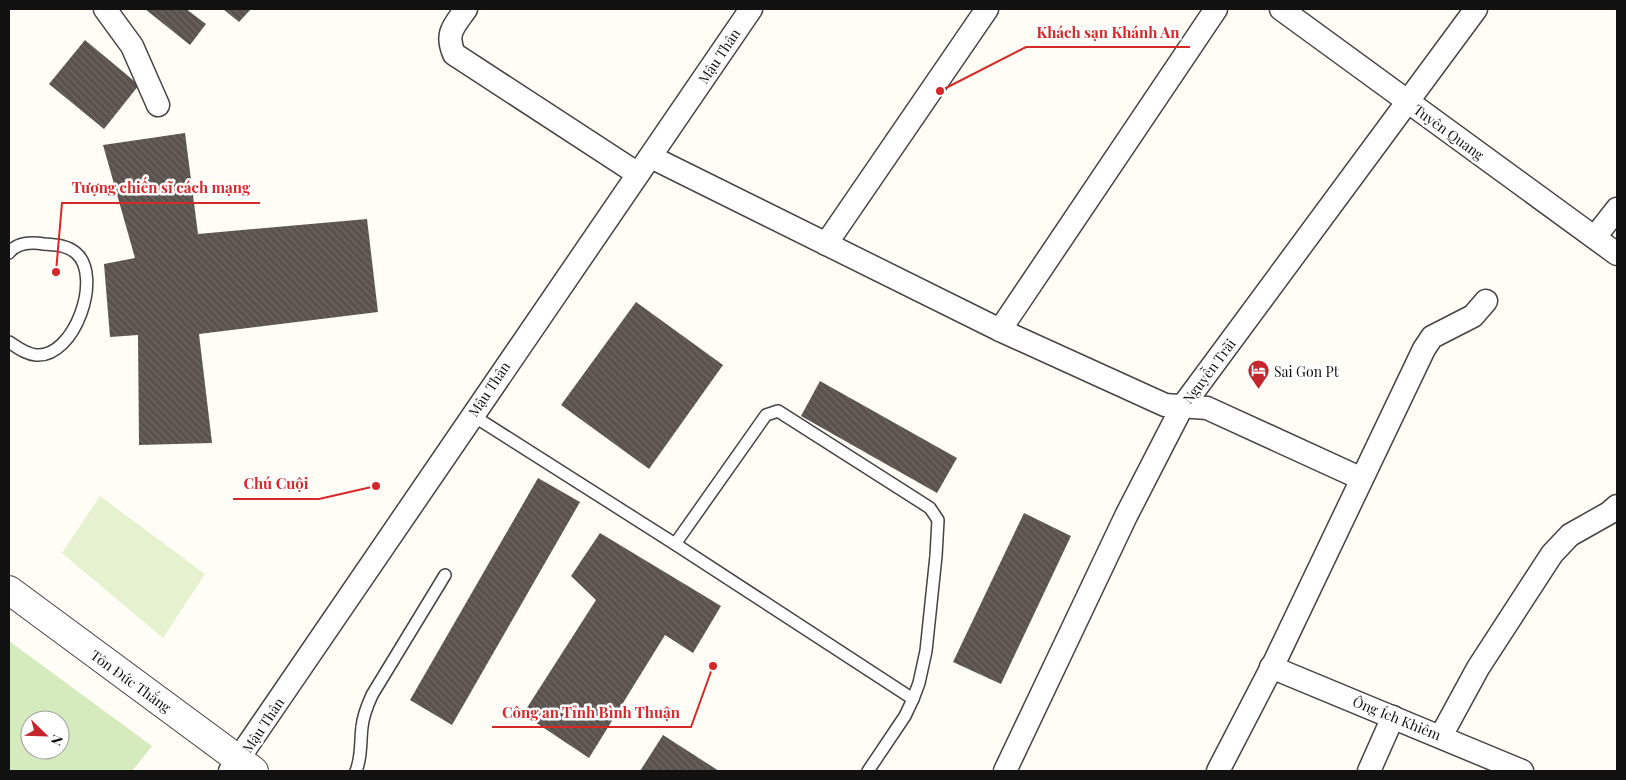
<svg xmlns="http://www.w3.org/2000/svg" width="1626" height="780" viewBox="0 0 1626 780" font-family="'Playfair Display',serif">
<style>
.grass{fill:#d5ebbd;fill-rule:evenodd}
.pitch{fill:#e6f2cf}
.building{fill:url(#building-back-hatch)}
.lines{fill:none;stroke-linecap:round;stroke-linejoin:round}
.service-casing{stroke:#444;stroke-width:14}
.minor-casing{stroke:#444;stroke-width:25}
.tertiary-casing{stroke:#444;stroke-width:30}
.service{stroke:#fff;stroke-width:11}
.minor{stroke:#fff;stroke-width:22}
.tertiary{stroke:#fff;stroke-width:28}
.labels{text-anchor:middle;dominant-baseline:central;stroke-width:5;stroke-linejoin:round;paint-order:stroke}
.street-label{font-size:14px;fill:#111;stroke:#fff}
.poi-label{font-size:14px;fill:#111;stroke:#fff;text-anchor:start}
.leader{fill:none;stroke:#d62828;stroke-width:2}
.callout-dot{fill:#d62828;stroke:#fff;stroke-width:2}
.callout-label{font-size:15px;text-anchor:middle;font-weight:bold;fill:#d62828;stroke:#fff;stroke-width:5;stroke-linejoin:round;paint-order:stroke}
</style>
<defs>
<pattern id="building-back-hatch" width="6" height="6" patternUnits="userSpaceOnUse" patternTransform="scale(1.25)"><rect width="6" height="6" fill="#5a524d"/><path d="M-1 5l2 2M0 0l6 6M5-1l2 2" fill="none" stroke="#6d6662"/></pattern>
</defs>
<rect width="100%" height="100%" fill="#fffdf5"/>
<path class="grass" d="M9,641L152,746L132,771H9ZM30,720H60V750H30Z"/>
<path class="pitch" d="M100,496L205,574L163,638L62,553Z"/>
<g class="building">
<path d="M145,9H186L206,24L190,45Z"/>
<path d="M223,9H251L239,22Z"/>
<path d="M85,40L139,85L104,129L49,84Z"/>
<path d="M185,133L198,234L367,219L378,312L199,334L212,443L139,445L138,335L110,337L104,264L135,258L103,145Z"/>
<path d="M636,302L723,365L649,469L561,405Z"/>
<path d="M820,381L957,458L937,493L801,416Z"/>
<path d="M538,478L580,502L452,725L410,700Z"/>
<path d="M1024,513L1071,536L1001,684L953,662Z"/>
<path d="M600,533L721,606L693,653L665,635L589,758L523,714L596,600L571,576Z"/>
<path d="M663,735L719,771H640Z"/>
</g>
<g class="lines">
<defs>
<g id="service">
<path d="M9,253C17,242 32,242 44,244C55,245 67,245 76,253C103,276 75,358 36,355C25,354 17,347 9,342"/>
<path d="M472,415L675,544L913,699L905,716L868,771"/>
<path d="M675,544L766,415L778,411L930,508L938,520L936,556L926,651L919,683L913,699"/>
<path d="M356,771C362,756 360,743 362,727C363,716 367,706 372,695L445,575"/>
</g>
<g id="minor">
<path d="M105,9L132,46L158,105"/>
<path d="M466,9C454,26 445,33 454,54L638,174"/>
<path d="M1281,9L1617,254"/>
<path d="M651,157L1000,330L1165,405L1207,408L1360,478"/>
<path d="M1595,237L1617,209"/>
<path d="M826,244L987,9"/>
<path d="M1000,330L1216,9"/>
<path d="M1271,667L1522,771"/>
<path d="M1441,736L1478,668L1552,554L1570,535L1609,513L1617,506"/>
<path d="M230,771L751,9"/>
<path d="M1005,771L1126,516L1182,407L1476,9"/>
<path d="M1218,771L1276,659L1424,349L1432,337L1473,316L1486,301"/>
<path d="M1369,771L1393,717"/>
</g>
<path id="tertiary" d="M9,590L254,771"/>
</defs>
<use href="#service" class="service-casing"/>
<use href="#minor" class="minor-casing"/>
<use href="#tertiary" class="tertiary-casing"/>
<use href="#service" class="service"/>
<use href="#minor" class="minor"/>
<use href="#tertiary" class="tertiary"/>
</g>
<defs>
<symbol id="hotel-pin" viewBox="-11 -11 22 30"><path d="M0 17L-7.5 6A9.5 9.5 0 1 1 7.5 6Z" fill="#c4262e" stroke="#fff"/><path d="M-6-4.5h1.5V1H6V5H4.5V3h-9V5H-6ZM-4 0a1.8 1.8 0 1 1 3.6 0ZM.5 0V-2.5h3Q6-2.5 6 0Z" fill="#fff"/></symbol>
</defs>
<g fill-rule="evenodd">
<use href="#hotel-pin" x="1246" y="358" width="25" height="34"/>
</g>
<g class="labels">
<g class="street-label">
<text transform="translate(719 56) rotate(-56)">Mậu Thân</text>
<text transform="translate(1449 132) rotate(36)">Tuyên Quang</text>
<text transform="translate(1209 371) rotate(-53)">Nguyễn Trãi</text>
<text transform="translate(489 389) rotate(-56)">Mậu Thân</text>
<text transform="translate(131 681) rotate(36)">Tôn Đức Thắng</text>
<text transform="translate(1397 718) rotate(22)">Ông Ích Khiêm</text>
<text transform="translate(263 725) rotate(-56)">Mậu Thân</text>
</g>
<g class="poi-label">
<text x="1274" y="371">Sai Gon Pt</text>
</g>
</g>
<path class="leader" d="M940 91L1026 47H1190M56 272L62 203H260M376 486L319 499H233M713 666L691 727H492"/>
<g class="callout-dot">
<circle cx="940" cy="91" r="5"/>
<circle cx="56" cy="272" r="5"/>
<circle cx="376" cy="486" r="5"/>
<circle cx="713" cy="666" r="5"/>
</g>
<g class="callout-label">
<text x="1108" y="38">Khách sạn Khánh An</text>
<text x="161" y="193">Tượng chiến sĩ cách mạng</text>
<text x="276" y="489">Chú Cuội</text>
<text x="591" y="718">Công an Tỉnh Bình Thuận</text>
</g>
<rect width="1626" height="780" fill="none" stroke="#111111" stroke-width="20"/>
<g transform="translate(45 735) rotate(113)"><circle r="24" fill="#ffffff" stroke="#a0a0a0"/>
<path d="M0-4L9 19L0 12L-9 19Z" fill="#c4262e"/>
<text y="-8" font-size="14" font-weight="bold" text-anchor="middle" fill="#111111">N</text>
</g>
</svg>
